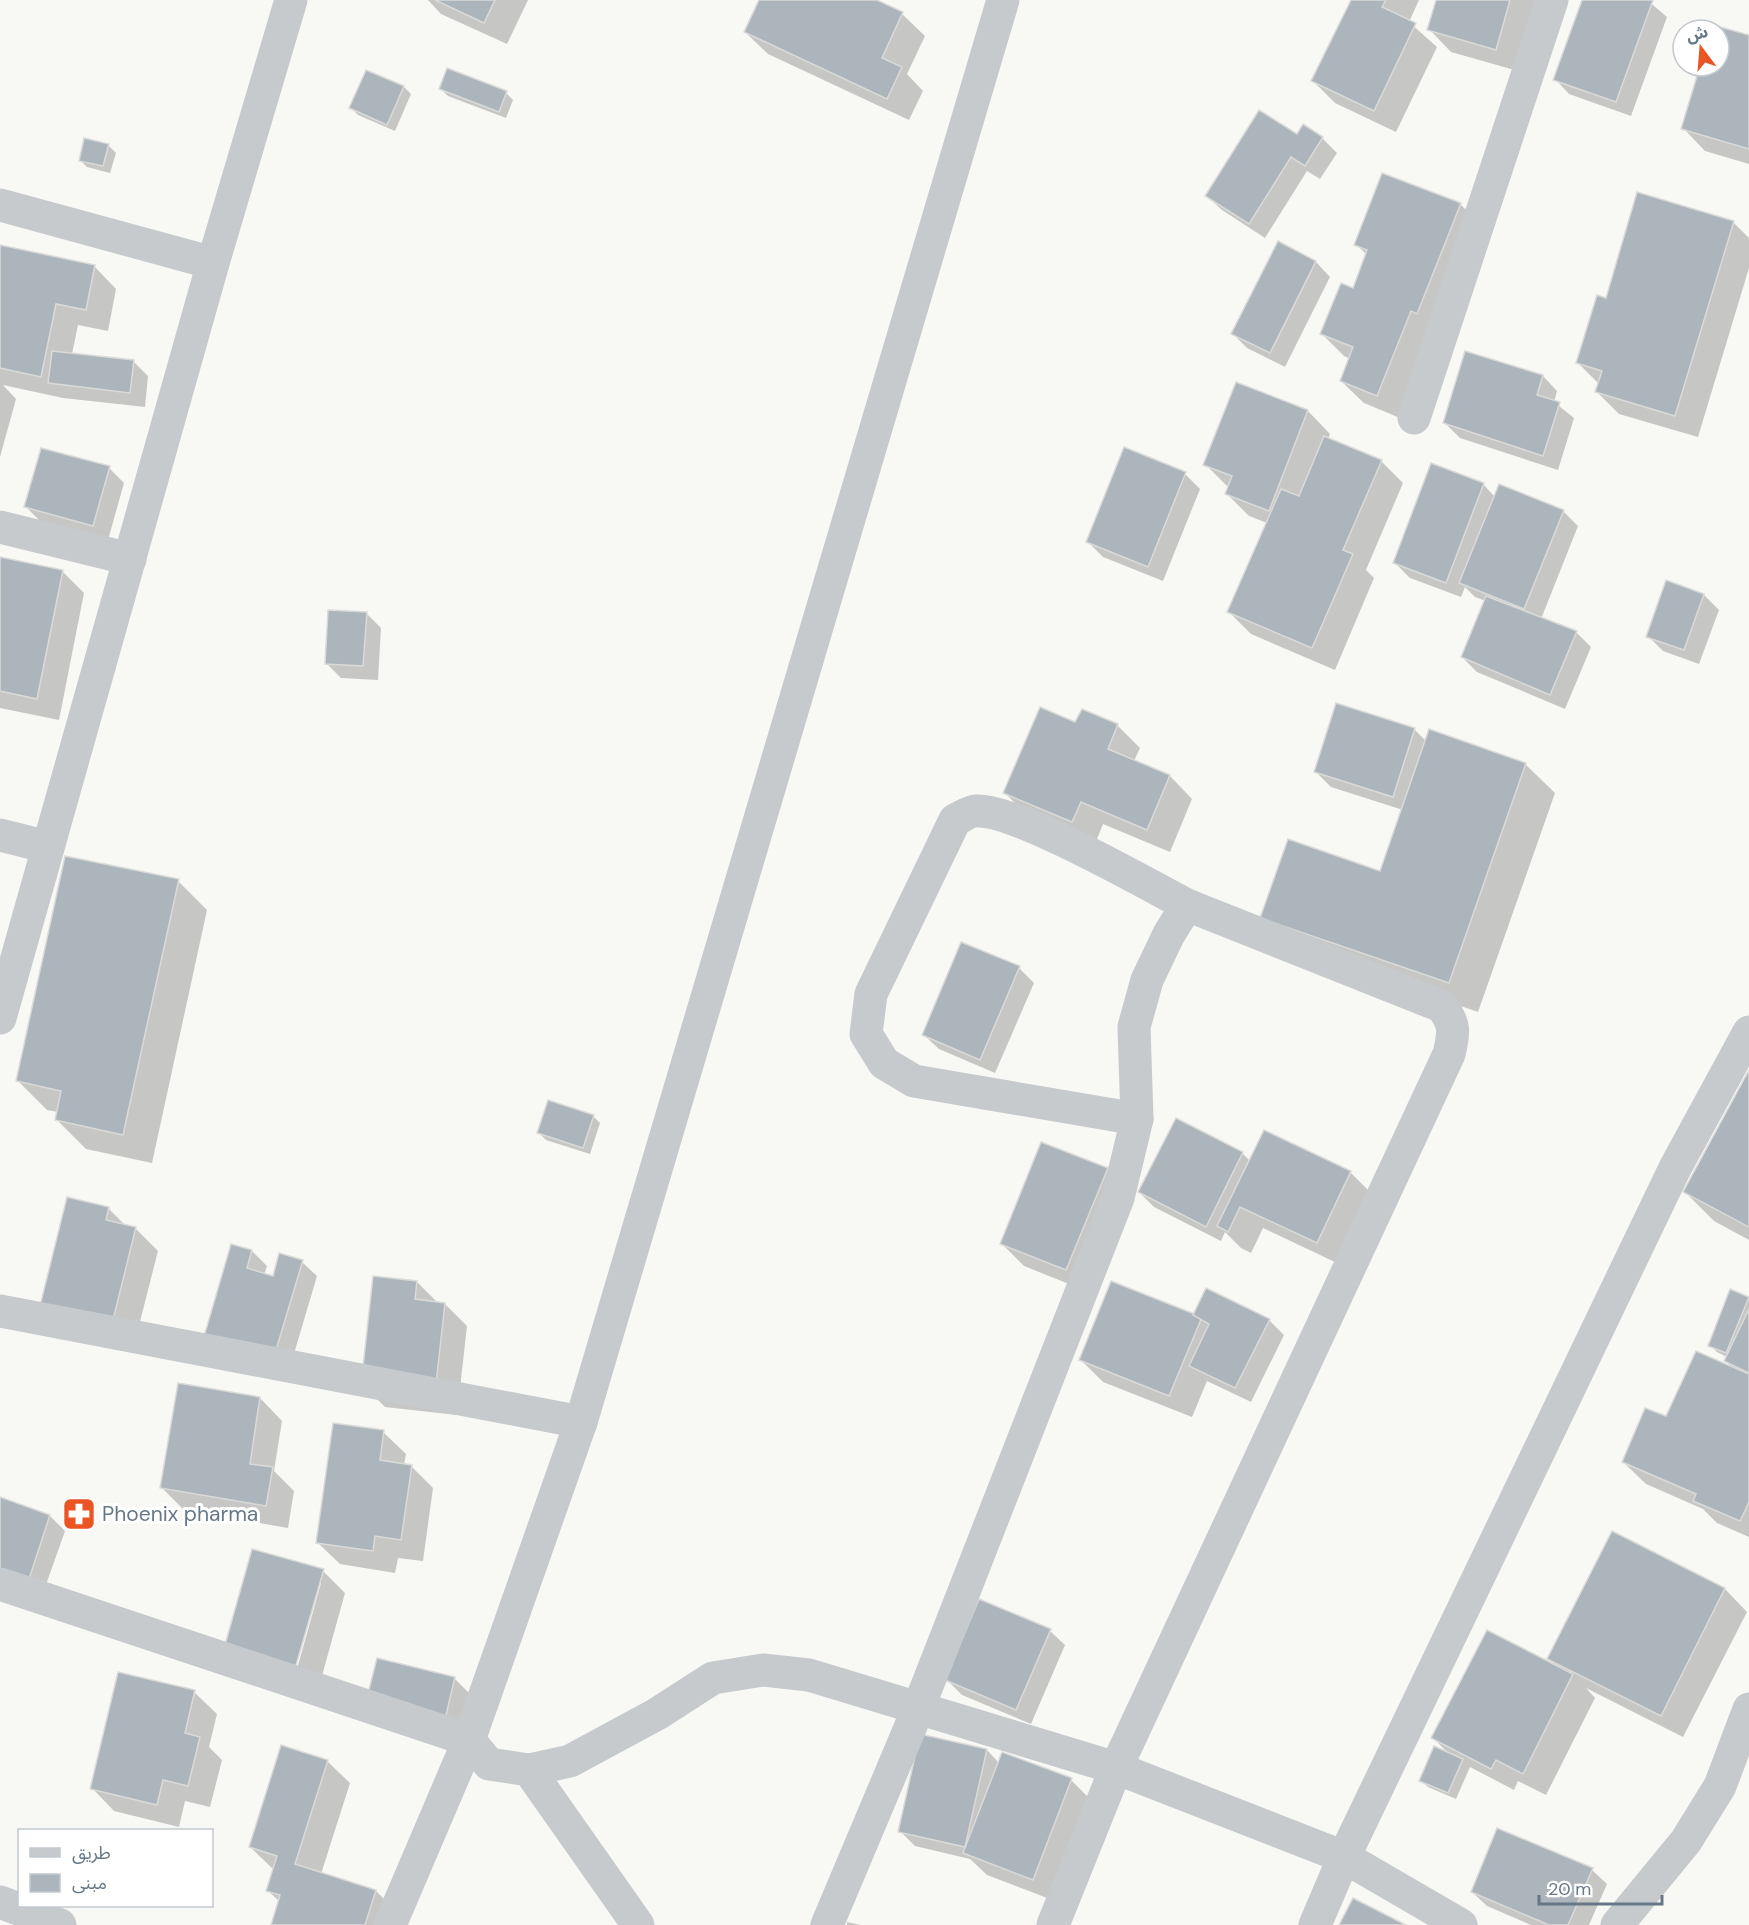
<svg xmlns="http://www.w3.org/2000/svg" width="1749" height="1925" viewBox="0 0 1749 1925" font-family="'DM Sans','Noto Sans Arabic',sans-serif">
<style>
.shadow{fill:#0003;fill-rule:evenodd}
.building{fill:#acb5bb;stroke:#dadad8;stroke-width:1.5}
.lines{fill:none;stroke-linecap:round;stroke-linejoin:round}
.street{stroke:#c6cacd;stroke-width:33}
.labels{text-anchor:middle;dominant-baseline:central;stroke-width:6;stroke-linejoin:round;paint-order:stroke}
.poi-label{font-size:21px;fill:#667888;stroke:#fff;text-anchor:start}
</style>
<rect width="100%" height="100%" fill="#f8f8f5"/>
<g class="shadow">
<path d="M428,0H528L507,44L441,14Z"/>
<path d="M760,0H873L902,14L925,36L907,74L923,91L909,120L768,54L745,32Z"/>
<path d="M1352,0H1419L1409,22L1437,47L1396,132L1335,103L1313,81Z"/>
<path d="M1437,0H1560L1518,71L1451,52L1429,29Z"/>
<path d="M1583,0H1647L1667,17L1631,116L1569,94L1555,79Z"/>
<path d="M1714,26L1749,37V164L1705,151L1683,128L1702,66H1719V30H1713Z"/>
<path d="M367,72L404,87L411,94L395,131L358,115L351,108Z"/>
<path d="M441,89L506,93L513,100L506,118L448,96Z"/>
<path d="M1298,136L1322,138L1337,153L1320,179L1307,171L1265,238L1222,210L1207,196Z"/>
<path d="M108,145L116,153L110,173L87,167L80,160Z"/>
<path d="M1638,194L1734,223L1749,238V268L1698,437L1619,414L1597,392L1599,384L1578,363L1607,300Z"/>
<path d="M1460,204L1483,226L1400,418L1364,403L1341,381L1350,359L1344,356L1322,334L1353,290L1367,255L1356,244Z"/>
<path d="M0,247L94,266L116,289L108,331L78,325L72,354L133,361L148,376L145,407L63,398L3,385L16,399L0,457Z"/>
<path d="M1316,262L1330,277L1285,367L1247,348L1232,333Z"/>
<path d="M1543,376L1557,391L1554,402L1574,418L1558,470L1460,438L1445,423Z"/>
<path d="M1237,384L1308,411L1330,434L1328,439L1381,461L1403,483L1366,570L1374,578L1335,670L1251,634L1229,612L1267,523L1249,516L1227,494L1229,488L1205,464Z"/>
<path d="M109,468L124,483L108,540L41,522L26,507Z"/>
<path d="M1185,474L1200,489L1163,581L1103,557L1088,542Z"/>
<path d="M1483,484L1495,497L1563,511L1578,526L1541,619L1576,632L1591,647L1565,709L1477,672L1462,657L1486,601L1475,597L1465,587L1461,597L1410,578L1395,563Z"/>
<path d="M0,559L62,571L84,593L59,720L0,708Z"/>
<path d="M1667,582L1704,595L1719,610L1699,664L1663,651L1648,636Z"/>
<path d="M366,613L381,628L378,680L341,678L326,663Z"/>
<path d="M1082,711L1118,726L1140,748L1134,761L1170,776L1192,799L1170,852L1103,824L1095,844L1027,815L1005,793L1076,724Z"/>
<path d="M1414,729L1426,741L1525,764L1555,793L1478,1012L1291,947L1262,918L1381,873L1403,810L1331,787L1316,772Z"/>
<path d="M178,881L207,910L152,1163L86,1149L56,1119L58,1112L47,1110L18,1081Z"/>
<path d="M1019,968L1034,983L995,1073L939,1049L924,1035Z"/>
<path d="M1749,1073V1240L1714,1221L1685,1192Z"/>
<path d="M593,1116L600,1123L590,1154L546,1140L539,1133Z"/>
<path d="M1176,1120L1242,1153L1250,1161L1350,1172L1373,1195L1339,1264L1263,1228L1251,1253L1241,1248L1225,1232L1221,1241L1154,1207L1139,1192Z"/>
<path d="M1107,1169L1129,1192L1089,1292L1024,1266L1002,1244Z"/>
<path d="M108,1208L126,1226L135,1228L158,1251L133,1349L63,1332Z"/>
<path d="M252,1251L267,1266L264,1275L274,1278L302,1262L317,1276L288,1374L219,1355Z"/>
<path d="M417,1282L438,1303L445,1304L467,1326L457,1415L385,1407L363,1385Z"/>
<path d="M1748,1298H1749V1537L1717,1523L1703,1509L1646,1484L1623,1462L1667,1418L1735,1370L1726,1361L1727,1357L1717,1352L1710,1345Z"/>
<path d="M1194,1316L1269,1320L1284,1335L1251,1402L1207,1381L1192,1417L1103,1382L1081,1360Z"/>
<path d="M260,1398L282,1421L274,1471L294,1491L288,1528L184,1510L162,1488Z"/>
<path d="M383,1432L406,1454L404,1465L411,1466L433,1488L423,1561L398,1558L395,1573L340,1564L317,1542Z"/>
<path d="M0,1499L50,1516L65,1531L42,1596L0,1581Z"/>
<path d="M1613,1533L1725,1589L1747,1612L1683,1737L1586,1688L1595,1698L1546,1795L1518,1781L1514,1790L1470,1767L1456,1799L1428,1787L1421,1780L1450,1755L1433,1738L1558,1668L1549,1658Z"/>
<path d="M323,1571L345,1593L315,1701L245,1681ZM318,1583H321L292,1687L289,1686Z"/>
<path d="M1050,1631L1065,1645L1031,1724L962,1695L947,1680Z"/>
<path d="M378,1660L454,1678L469,1693L456,1746Z"/>
<path d="M194,1692L217,1714L209,1747L222,1760L210,1807L185,1801L179,1827L114,1811L92,1788Z"/>
<path d="M987,1750L999,1763L1071,1780L1093,1802L1055,1901L987,1875L970,1859L915,1846L900,1831Z"/>
<path d="M327,1761L350,1783L321,1874L376,1891L398,1913L394,1925H272L280,1902L267,1890L274,1870L250,1847Z"/>
<path d="M1592,1870L1607,1884L1589,1925H1531L1487,1906L1472,1892Z"/>
<path d="M847,1922L861,1925H847Z"/>
</g>
<g class="building">
<path d="M435,0H495L484,23Z"/>
<path d="M759,0H877L903,12L882,58L902,67L887,99L744,32Z"/>
<path d="M1351,0H1386L1382,7L1416,23L1374,111L1311,81Z"/>
<path d="M1436,0H1510L1496,50L1427,30Z"/>
<path d="M1582,0H1653L1616,102L1553,80Z"/>
<path d="M1713,25L1749,35V149L1681,129L1700,66H1719V30H1711Z"/>
<path d="M447,68L507,91L499,112L439,89Z"/>
<path d="M366,70L404,86L387,125L349,108Z"/>
<path d="M1259,110L1297,134L1303,124L1323,137L1305,166L1291,157L1249,224L1205,196Z"/>
<path d="M84,138L109,144L103,166L79,161Z"/>
<path d="M1382,173L1461,203L1417,314L1411,311L1377,396L1340,381L1353,347L1320,334L1341,283L1353,288L1367,250L1354,245Z"/>
<path d="M1637,192L1734,221L1675,416L1595,392L1602,371L1576,363L1597,295L1606,298Z"/>
<path d="M1278,241L1316,261L1270,353L1231,334Z"/>
<path d="M0,245L95,265L86,310L56,304L41,377L0,368Z"/>
<path d="M52,351L134,360L130,393L48,383Z"/>
<path d="M1465,351L1543,375L1537,395L1560,402L1543,456L1443,423Z"/>
<path d="M1236,382L1308,410L1269,511L1225,494L1232,476L1203,465Z"/>
<path d="M1324,436L1382,460L1343,550L1353,554L1312,648L1227,612L1281,489L1299,496Z"/>
<path d="M1124,447L1186,472L1148,567L1086,542Z"/>
<path d="M41,448L110,466L93,526L24,507Z"/>
<path d="M1431,463L1484,483L1446,583L1393,563Z"/>
<path d="M1499,484L1564,510L1524,609L1459,583Z"/>
<path d="M0,557L63,570L37,699L0,691Z"/>
<path d="M1666,580L1704,594L1684,650L1646,637Z"/>
<path d="M1486,596L1577,631L1550,695L1461,657Z"/>
<path d="M328,610L367,612L363,666L325,664Z"/>
<path d="M1336,703L1415,728L1393,797L1314,772Z"/>
<path d="M1040,707L1075,722L1082,709L1118,724L1108,749L1170,775L1147,830L1081,802L1072,822L1003,793Z"/>
<path d="M1429,729L1526,763L1449,983L1260,918L1288,839L1380,871Z"/>
<path d="M65,856L179,879L123,1135L55,1120L61,1091L16,1081Z"/>
<path d="M961,942L1020,966L980,1060L922,1035Z"/>
<path d="M1749,1070V1227L1683,1192Z"/>
<path d="M548,1100L594,1115L583,1148L537,1133Z"/>
<path d="M1176,1118L1243,1152L1206,1227L1138,1192Z"/>
<path d="M1264,1130L1351,1171L1317,1243L1240,1207L1228,1232L1217,1226Z"/>
<path d="M1041,1142L1108,1168L1066,1270L1000,1244Z"/>
<path d="M67,1197L109,1207L106,1220L136,1227L111,1328L39,1310Z"/>
<path d="M231,1244L252,1250L247,1268L273,1276L279,1253L303,1260L273,1360L203,1340Z"/>
<path d="M373,1276L417,1281L415,1299L445,1303L435,1393L361,1385Z"/>
<path d="M1111,1281L1202,1317L1169,1396L1079,1360Z"/>
<path d="M1206,1288L1270,1319L1235,1388L1189,1366L1209,1324L1193,1315Z"/>
<path d="M1730,1289L1749,1297L1726,1353L1708,1346Z"/>
<path d="M1749,1309V1373L1724,1361Z"/>
<path d="M1696,1351L1749,1374V1502L1740,1521L1693,1501L1696,1494L1622,1462L1645,1408L1666,1416Z"/>
<path d="M178,1383L260,1397L250,1464L273,1467L266,1506L160,1488Z"/>
<path d="M333,1423L384,1430L380,1460L412,1465L401,1540L375,1536L373,1551L316,1543Z"/>
<path d="M0,1497L50,1515L28,1582L0,1572Z"/>
<path d="M1612,1531L1725,1588L1661,1716L1547,1659Z"/>
<path d="M252,1549L324,1569L292,1679L221,1659Z"/>
<path d="M979,1599L1051,1629L1016,1710L945,1680Z"/>
<path d="M1487,1630L1573,1674L1523,1774L1496,1760L1491,1769L1431,1738Z"/>
<path d="M377,1658L455,1677L442,1732L363,1713Z"/>
<path d="M118,1672L195,1690L185,1733L200,1737L188,1786L163,1780L157,1805L90,1789Z"/>
<path d="M920,1734L987,1749L965,1847L898,1832Z"/>
<path d="M281,1745L328,1760L295,1864L376,1890L365,1925H271L280,1895L266,1891L277,1856L249,1847Z"/>
<path d="M1434,1746L1463,1759L1448,1793L1419,1781Z"/>
<path d="M1002,1752L1072,1778L1033,1880L963,1853Z"/>
<path d="M1497,1828L1593,1868L1568,1925H1549L1471,1892Z"/>
<path d="M1353,1898L1406,1925H1339Z"/>
</g>
<g class="lines">
<g class="street">
<path d="M0,205L213,263"/>
<path d="M1414,418L1552,0"/>
<path d="M0,527L130,559"/>
<path d="M0,835L48,847"/>
<path d="M0,1018L213,263L291,0"/>
<path d="M1137,1119L914,1081L884,1063L866,1034L871,994L955,820C961,817 970,811 976,811C1014,808 1147,884 1187,905"/>
<path d="M0,1311L581,1422"/>
<path d="M0,1584L469,1740L581,1422L1003,0"/>
<path d="M529,1770L638,1925"/>
<path d="M0,1902L60,1925"/>
<path d="M390,1925L469,1740L489,1764L529,1770L570,1761L657,1714L713,1678L763,1670L809,1675L1116,1768L1344,1857L1461,1925"/>
<path d="M827,1925L918,1709L1118,1198L1137,1119L1134,1027L1147,980L1169,934L1187,905L1441,1006C1456,1024 1454,1033 1449,1054L1116,1768L1053,1925"/>
<path d="M1315,1925L1344,1857L1675,1168L1749,1032"/>
<path d="M1617,1925L1686,1841L1720,1786L1749,1709"/>
</g>
</g>
<defs>
<symbol id="pharmacy-square" viewBox="-11 -11 22 22"><rect x="-9" y="-9" width="18" height="18" rx="4" fill="#eb5423" stroke="#fff"/><path d="M-2-6h4v4h4v4h-4v4h-4v-4h-4v-4h4Z" fill="#fff"/></symbol>
</defs>
<g fill-rule="evenodd">
<use href="#pharmacy-square" x="60" y="1495" width="38" height="38"/>
</g>
<g class="labels">
<g class="poi-label">
<text x="102" y="1514">Phoenix pharma</text>
</g>
</g>
<rect x="18" y="1829" width="195" height="78" fill="#ffffff" stroke="#c2c9cf" stroke-width="1.5"/>
<rect x="30" y="1848" width="30" height="9" fill="#c6cacd" stroke="#c2c9cf" stroke-width="1.5"/>
<text x="72" y="1859" font-size="18" fill="#667888">طريق</text>
<rect x="30" y="1874" width="30" height="18" fill="#acb5bb" stroke="#c2c9cf" stroke-width="1.5"/>
<text x="72" y="1889" font-size="18" fill="#667888">مبنى</text>
<g transform="translate(1701 48) rotate(344)"><circle r="28" fill="#ffffff" stroke="#c2c9cf" stroke-width="1.5"/>
<path d="M0-4.5L10 22L0 15L-10 22Z" fill="#eb5423"/>
<text y="-9" font-size="16" font-weight="bold" text-anchor="middle" fill="#667888">ش</text>
</g>
<path d="M1539 1895v9h123v-9" fill="none" stroke="#667888" stroke-width="3"/>
<text x="1548" y="1895" font-size="18" fill="#667888" stroke="#ffffff" stroke-width="4.5" paint-order="stroke">20 m</text>
</svg>
